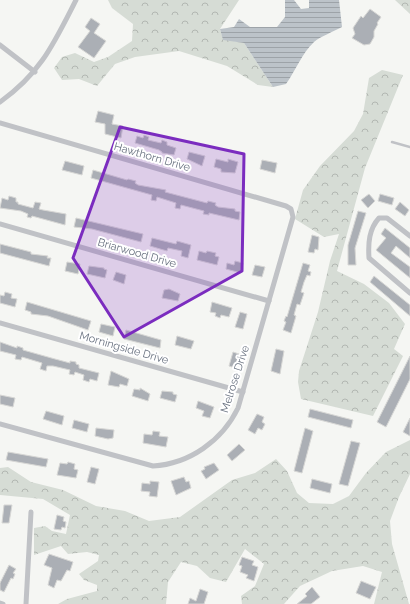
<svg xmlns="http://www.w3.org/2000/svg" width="410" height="604" viewBox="0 0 410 604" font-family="Raleway,sans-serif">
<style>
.forest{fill:url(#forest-crowns)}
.water{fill:url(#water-rules)}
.building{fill:#abafb5;stroke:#d7d7d5}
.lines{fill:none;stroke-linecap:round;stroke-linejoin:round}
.service{stroke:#c0c2c6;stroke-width:2.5}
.minor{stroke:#c0c2c6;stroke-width:5}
.marked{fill:#7b2cbf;fill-opacity:0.2;stroke:#7b2cbf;stroke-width:3;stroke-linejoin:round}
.labels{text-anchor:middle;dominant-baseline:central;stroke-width:4;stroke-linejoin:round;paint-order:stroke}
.street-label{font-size:11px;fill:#697280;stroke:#fff}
</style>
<defs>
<pattern id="forest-crowns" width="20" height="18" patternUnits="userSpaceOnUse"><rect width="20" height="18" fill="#d6dcd5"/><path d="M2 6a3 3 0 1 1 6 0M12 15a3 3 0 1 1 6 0" fill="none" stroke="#b2b7b2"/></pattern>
<pattern id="water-rules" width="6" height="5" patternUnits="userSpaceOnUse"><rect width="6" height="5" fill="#bcc3c9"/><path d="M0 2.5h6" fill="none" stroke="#9da3a8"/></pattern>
</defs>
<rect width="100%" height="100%" fill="#f5f6f3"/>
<g class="forest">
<path d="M108,0H239L220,29L223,39L244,43L273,87L258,85L227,66L179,51L135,57L115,64L97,86L79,79L62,80L54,68L62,57L75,53L94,62L108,57L132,41L133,24L112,8Z"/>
<path d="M395,0H410V14Z"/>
<path d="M382,70L403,75L365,168L337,271L364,284L389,303L405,324L394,349L403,356L373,416L301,399L298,382L299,371L318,312L330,261L339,234L324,237L295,219L303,190L320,166L354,131L363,114L369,78Z"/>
<path d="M410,440V474L399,497L390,521L392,544L409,604H374L382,572L363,566L332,571L300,586L284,604H242L241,596L255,586L264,564L245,549L226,582L210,578L197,566L181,562L168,582L166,604H58L67,599L97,591V585L84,580L79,574L98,561L99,555L87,552L68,554L61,546L34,555V528L45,526L52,531L66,534L70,515L43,499L0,495V468L8,467L31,482L63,490L96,506L125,511L149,521L180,517L232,480L255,473L276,459L287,471L297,493L309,503L333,504L349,496L366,473L386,452Z"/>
</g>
<path class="water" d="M285,0H294L301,9L309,8V0H339L342,27C333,32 321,36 314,42C302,53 296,70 286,84L273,87L244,43L223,40L220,29L234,27L239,19L250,27H277L285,17Z"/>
<g class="building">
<path d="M370,9L381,17L377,23L378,24L374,31V37L370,44L364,45L352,38L355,34L353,28L361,16L363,18Z"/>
<path d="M91,18L100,24L94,33L106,41L94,58L78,47L90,31L85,27Z"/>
<path d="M98,111L114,115L112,124L123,126L121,138L105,134V124L95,122Z"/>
<path d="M144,135L149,137L148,140L161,143L162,140L167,142V145L176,148L174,155L162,153V152L159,150L135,143L137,136L143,138Z"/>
<path d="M189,152L205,156L202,166L187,159Z"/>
<path d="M216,159L228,162V159L238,162L235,173L221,172V169L214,167Z"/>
<path d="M262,160L277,163L275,173L260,169Z"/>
<path d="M65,161L84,166L82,175L62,170Z"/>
<path d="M93,170L127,180L128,179L136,181L135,183L138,185L166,190L165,192L207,203L208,201L216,203L215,205L218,207L235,209V211L240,212L239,220L209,213V215L203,214L204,211L181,205L180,209L175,208L176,203L157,197L156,201L151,200L152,195L91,178Z"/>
<path d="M369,194L375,201L368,208L361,200Z"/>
<path d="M380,194L394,198L392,205L378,201Z"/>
<path d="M9,196L16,198V202H18V204L33,208L35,202L41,203L39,209L43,210L66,214L65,225L32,216L31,218L27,217L28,214L21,211L0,208L2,198L8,200Z"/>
<path d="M400,202L409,210L405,216L395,209Z"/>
<path d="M358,211L366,213L355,248L356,265H348V245Z"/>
<path d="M76,218L143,234L141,242L92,229L74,227Z"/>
<path d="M385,228L410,248V258L396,246L391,253L410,267V278L376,250L386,238L381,234Z"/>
<path d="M312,235L319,237L318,250L315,249L314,253L308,252Z"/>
<path d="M152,238L176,244L177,241L191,245L188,258L181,256L182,251L168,248L167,251L150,246Z"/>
<path d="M0,244L31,252V254L48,256L47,258H51L49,266L0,253Z"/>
<path d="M199,251L206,253L207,251L216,253L215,256L219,257L217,265L197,260Z"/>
<path d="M235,261L243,263L241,273L226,269L227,263L234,265Z"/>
<path d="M67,262L80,264L78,274L65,271Z"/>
<path d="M303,263L310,265L308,271L311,272L310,276L307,275L304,282L301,292L304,293L300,305L297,304L294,315L296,316L291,333L283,330L286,322L284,321L286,316L287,317Z"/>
<path d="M255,265L265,267L262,277L252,275Z"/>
<path d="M89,266L104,268V269L107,270L105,278L87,274Z"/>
<path d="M116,272L126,275L124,284L113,280Z"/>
<path d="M374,276L410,305V316L370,282Z"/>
<path d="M169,289L180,294L178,301L162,298L164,290Z"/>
<path d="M5,292L12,294L11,298L17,299L15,307L0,303V295L4,296Z"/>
<path d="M27,302L91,321L88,330L48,316L31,314V312L25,310Z"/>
<path d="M212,302L232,308L229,317L221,315L220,318L215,316L216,313L210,312Z"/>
<path d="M240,312L247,314L243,329L235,327Z"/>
<path d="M101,324L115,327L113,336L99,332Z"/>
<path d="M126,330L161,340L160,348L124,339Z"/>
<path d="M177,336L194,341L191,349L175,345Z"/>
<path d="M0,342L17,348V346L23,348V350L55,359L70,363V361L76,362V364L79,365V368L99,373L97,381L90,379L89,382L83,380L84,375L75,372L74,375L69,374L70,370L53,366H47L46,371L40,369L42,363L22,357L21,360L15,359L16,355L0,351Z"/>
<path d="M276,349L284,351L280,374L271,371Z"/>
<path d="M233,352L239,354L237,365H236L235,368L229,366Z"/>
<path d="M410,356V379L386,427L377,422Z"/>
<path d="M111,371L129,379L127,386L120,384L119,387L108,385Z"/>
<path d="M140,388L150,394L148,401L132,396L134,389L140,390Z"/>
<path d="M162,391L173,392V394L177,395L175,402L160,398Z"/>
<path d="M0,395L15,398L13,407L0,404Z"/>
<path d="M198,401L214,407L210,418L202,416L204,411L196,408Z"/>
<path d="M310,409L353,420L351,428L308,417Z"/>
<path d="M46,411L64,416L62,425L43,419Z"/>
<path d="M257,414L264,417L262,422L265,424L262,430L258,428L255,434L248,430Z"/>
<path d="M410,418V436L403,432Z"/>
<path d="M74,420L89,424L87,432L72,428Z"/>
<path d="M96,428L114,430L113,438L108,439L95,436Z"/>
<path d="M305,428L313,431L302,473L294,471Z"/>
<path d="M153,431L160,432L159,436L168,437L166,447L143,443L144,434L152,435Z"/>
<path d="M351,441L360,443L348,486L339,484Z"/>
<path d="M239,444L245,450L232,461L227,455Z"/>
<path d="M8,452L48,459L46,467L6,460Z"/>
<path d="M68,462L75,464L74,469L78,470L76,478L57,475L60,463L67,464Z"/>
<path d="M214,463L219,470L206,479L201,471L205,469L204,467Z"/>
<path d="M91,467L99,469L95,484L87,482Z"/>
<path d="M184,477L186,482L189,481L191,488L176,495L171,481Z"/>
<path d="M312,479L332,484L330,493L310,488Z"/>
<path d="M150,481L159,482L157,497L149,496L150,492L141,491L142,483L150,484Z"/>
<path d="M4,505H12L9,523H2Z"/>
<path d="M57,515L64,517L63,521L66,522L65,528L62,527L61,530L54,529Z"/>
<path d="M49,554L73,562L70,571L67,570L61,581L57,580L54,588L48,585L52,568L44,565Z"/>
<path d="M242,557L254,561L252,565L258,567L254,581L246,578L248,575L240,572L242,566L239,565Z"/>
<path d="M9,565L16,569L13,573L15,574L13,579L11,578L4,592L0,590V583Z"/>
<path d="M361,581L376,587L370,599L356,593Z"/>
<path d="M312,587L320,597L311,604H297L307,596L305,594Z"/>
<path d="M200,589L208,592L204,604H188L190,598L196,601Z"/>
</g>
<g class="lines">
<path class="service" d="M392,142L410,147"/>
<g class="minor">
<path d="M0,45L35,72"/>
<path d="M0,102C41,73 54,43 76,0"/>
<path d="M0,123L286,206L291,209L293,217L238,408C222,441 189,464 153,466L0,424"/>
<path d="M0,224L269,301"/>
<path d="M410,236L387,218H379C369,229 368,243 369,258L410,293"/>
<path d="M0,323L243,392"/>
<path d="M0,603L3,604"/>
<path d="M26,604L31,512"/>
</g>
</g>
<path class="marked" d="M120,127L244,154L242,271L124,337L73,258Z"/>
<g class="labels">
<g class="street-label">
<text transform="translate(152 157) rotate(16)">Hawthorn Drive</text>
<text transform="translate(137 253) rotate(16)">Briarwood Drive</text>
<text transform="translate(124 348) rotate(16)">Morningside Drive</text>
<text transform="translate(235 379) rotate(-72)">Melrose Drive</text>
</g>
</g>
</svg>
